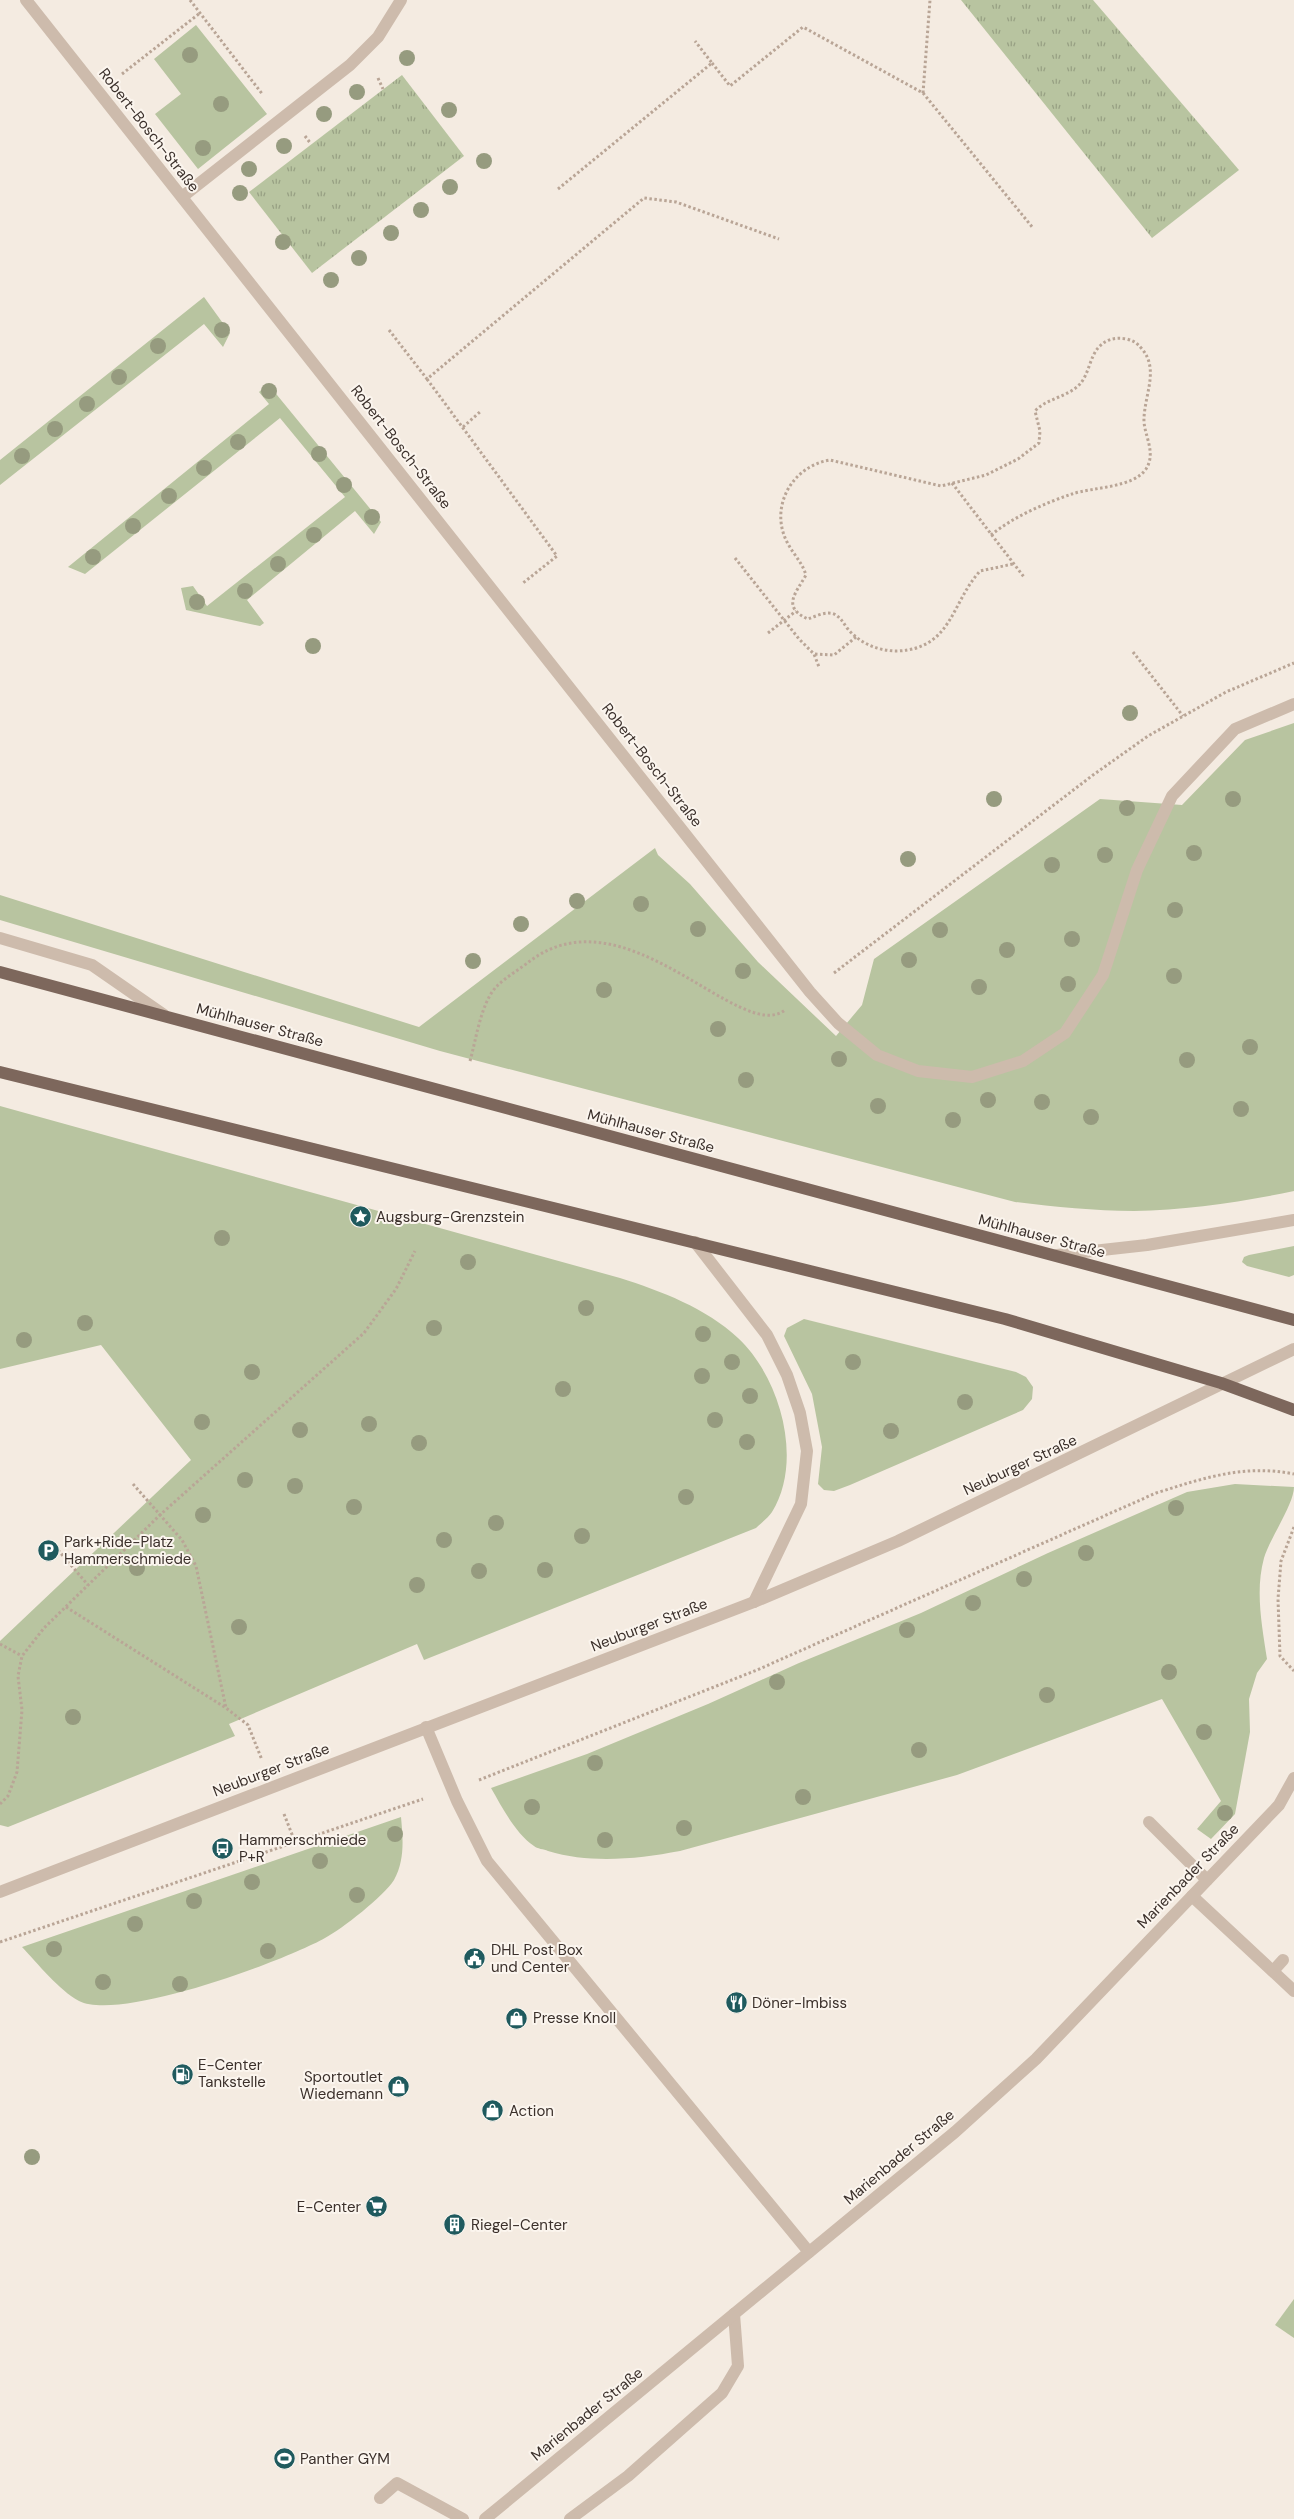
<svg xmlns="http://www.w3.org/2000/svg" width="1294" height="2519" viewBox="0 0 1294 2519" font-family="'DM Sans',sans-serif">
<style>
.green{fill:#b8c4a0}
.park{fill:url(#park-tufts)}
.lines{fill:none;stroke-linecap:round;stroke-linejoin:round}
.path{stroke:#b9a596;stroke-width:3;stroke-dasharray:2.5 2.5;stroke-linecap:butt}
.service{stroke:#cdbbac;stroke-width:12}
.minor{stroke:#cdbbac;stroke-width:12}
.tertiary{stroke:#cdbbac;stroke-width:12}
.primary{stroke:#7d675c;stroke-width:12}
.tree{fill:#969b7f}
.labels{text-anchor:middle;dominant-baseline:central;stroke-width:4;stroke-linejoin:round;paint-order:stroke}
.street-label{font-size:15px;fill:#3b302b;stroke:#fbf5ee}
.poi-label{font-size:15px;fill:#3b302b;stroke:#fbf5ee;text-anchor:start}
</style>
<defs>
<pattern id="park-tufts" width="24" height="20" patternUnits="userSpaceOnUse" patternTransform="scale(1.25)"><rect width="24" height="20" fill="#b8c4a0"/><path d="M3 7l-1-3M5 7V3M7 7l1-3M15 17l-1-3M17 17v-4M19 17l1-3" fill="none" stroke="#97a083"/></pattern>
</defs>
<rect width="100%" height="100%" fill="#f4ebe1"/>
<g class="green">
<path d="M196,25L267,114L198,169L155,114L181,94L154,59Z"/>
<path d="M204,297L230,333L223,347L204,324L0,485V460Z"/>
<path d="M268,384L381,522L374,534L355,511L247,600L264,623L260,626L186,610L181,588L193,586L207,606L345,497L280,418L85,574L68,567L269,404L259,392Z"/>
<path d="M1294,723V1191C1242,1202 1187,1210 1134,1211C1094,1211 1055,1207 1015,1202L440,1051L0,920V895L419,1027L655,848L658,855L690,884L758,962L836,1036L862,1005L874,959L1100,799L1182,805L1245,740Z"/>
<path d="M0,1106L620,1278C661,1291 706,1308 738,1338C780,1377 804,1460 772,1512C768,1518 761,1523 756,1528L424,1660L417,1644L229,1724L235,1736L8,1827L0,1825V1641L191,1460L101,1345L0,1369Z"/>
<path d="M1294,1246V1275L1289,1277L1247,1266L1242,1262L1244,1257L1249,1255Z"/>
<path d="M804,1319L1016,1372L1026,1377L1033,1387L1032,1399L1023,1410L850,1485L834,1491L824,1490L818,1484L822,1447L812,1394L784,1336L787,1328Z"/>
<path d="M1235,1484L1294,1487C1294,1504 1270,1538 1264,1558C1255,1591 1262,1626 1267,1659L1257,1673L1249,1699L1250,1732L1235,1814L1211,1839L1197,1829L1221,1801L1162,1699L957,1775L680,1851C637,1859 591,1864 548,1851C544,1849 537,1849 534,1846C515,1833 502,1807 491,1788L587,1754L708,1704L799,1663L921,1613L1048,1553L1187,1492Z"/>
<path d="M401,1817C403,1839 405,1860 394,1880C384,1896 342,1929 325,1938C284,1961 120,2022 79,2001C59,1990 38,1964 22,1947Z"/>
<path d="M1294,2299V2338L1275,2325Z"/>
</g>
<g class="park">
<path d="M961,0H1093L1239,170L1152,238Z"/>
<path d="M402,75L464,156L312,273L249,192Z"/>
</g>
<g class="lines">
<g class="path">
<path d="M190,0L263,95"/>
<path d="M712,63L730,86L803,27L923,93L1033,228"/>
<path d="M122,74L200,13"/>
<path d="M378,78L383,89"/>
<path d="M923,93L930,0"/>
<path d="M305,136L311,144"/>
<path d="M558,189L712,63L695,41"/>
<path d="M389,330L427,379L644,198L676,202L779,239"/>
<path d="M427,379L557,556L523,583"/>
<path d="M463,427L481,411"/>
<path d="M952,483L1024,577"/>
<path d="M991,535C1013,517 1045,503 1072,494C1093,487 1133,488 1146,469C1157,452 1143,434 1144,418C1145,394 1159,369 1142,349C1137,343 1134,341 1127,339C1116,337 1106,339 1099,347C1090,356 1089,374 1080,384C1068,397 1047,398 1035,411L1040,431L1039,443L1018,459L986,475L941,486L830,460C792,466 769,507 787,542C793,554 802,562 806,575C796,593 781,607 808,619C816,616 826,611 834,614C840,617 843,622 847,628C859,643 878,651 897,651C952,649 951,603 980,571L1013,564"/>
<path d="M735,558L799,639L814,654L819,667"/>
<path d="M768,633L796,611"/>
<path d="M1133,652L1183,716"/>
<path d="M815,654L834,655L856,637"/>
<path d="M834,973L1093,775L1148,736L1226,692L1294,663"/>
<path d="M470,1061C476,1040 481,1002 497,986C506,977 520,969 530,961C626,889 740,1045 785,1010"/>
<path d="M133,1484L182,1540L196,1566L226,1708"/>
<path d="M1294,1527L1281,1561L1278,1599L1280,1656L1294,1671"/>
<path d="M58,1550L88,1585"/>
<path d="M66,1607L226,1708L248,1725L262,1760"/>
<path d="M0,1644L22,1656"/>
<path d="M479,1780L757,1670L1156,1493C1204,1478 1244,1464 1294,1474"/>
<path d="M0,1804L8,1796L17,1772L22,1710L18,1676L22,1656L44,1628L161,1514L364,1333L396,1289L415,1251"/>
<path d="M284,1814L295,1842"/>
<path d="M0,1942L423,1799"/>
</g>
<g class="service">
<path d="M182,197L350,65L378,37L401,0"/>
<path d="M0,938L92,965L164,1015"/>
<path d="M426,1727L457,1801L487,1861L809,2252"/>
<path d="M1149,1822L1207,1880"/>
<path d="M1192,1896L1294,1991"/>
<path d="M1273,1971L1283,1960"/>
<path d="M380,2498L397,2483L463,2519"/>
<path d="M570,2519L628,2476L722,2393L738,2366L734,2314"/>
</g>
<g class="minor">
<path d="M26,0L810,992L838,1023L877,1055L918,1071L972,1077L1023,1061L1065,1033L1103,975L1137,870L1172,796L1235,729L1294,704"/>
<path d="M485,2519L955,2132L1036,2059L1279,1805L1294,1778"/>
</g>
<g class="tertiary">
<path d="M695,1242L767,1335L787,1375L800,1413L807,1451L801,1504L754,1602"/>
<path d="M1057,1255L1147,1245L1294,1220"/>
<path d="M0,1892L754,1602L898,1541L1294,1349"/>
</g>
<g class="primary">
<path d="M0,972L1294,1320"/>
<path d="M0,1072L1005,1319L1221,1383L1294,1410"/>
</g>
</g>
<g class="tree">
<circle cx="190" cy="55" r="8"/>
<circle cx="407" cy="58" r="8"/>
<circle cx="357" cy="92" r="8"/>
<circle cx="221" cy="104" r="8"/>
<circle cx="449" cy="110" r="8"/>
<circle cx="324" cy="114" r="8"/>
<circle cx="284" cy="146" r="8"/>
<circle cx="203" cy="148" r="8"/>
<circle cx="484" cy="161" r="8"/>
<circle cx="249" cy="169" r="8"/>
<circle cx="450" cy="187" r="8"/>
<circle cx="240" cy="193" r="8"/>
<circle cx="421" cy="210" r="8"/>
<circle cx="391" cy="233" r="8"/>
<circle cx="283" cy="242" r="8"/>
<circle cx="359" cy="258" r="8"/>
<circle cx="331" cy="280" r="8"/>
<circle cx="222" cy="330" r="8"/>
<circle cx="158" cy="346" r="8"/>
<circle cx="119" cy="377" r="8"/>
<circle cx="269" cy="391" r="8"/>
<circle cx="87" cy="404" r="8"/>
<circle cx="55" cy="429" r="8"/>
<circle cx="238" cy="442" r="8"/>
<circle cx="319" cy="454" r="8"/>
<circle cx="22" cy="456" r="8"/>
<circle cx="204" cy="468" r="8"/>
<circle cx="344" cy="485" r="8"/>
<circle cx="169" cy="496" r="8"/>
<circle cx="372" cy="517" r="8"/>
<circle cx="133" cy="526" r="8"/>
<circle cx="314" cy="535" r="8"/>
<circle cx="93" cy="557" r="8"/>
<circle cx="278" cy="564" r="8"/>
<circle cx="245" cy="591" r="8"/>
<circle cx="197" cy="602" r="8"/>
<circle cx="313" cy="646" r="8"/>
<circle cx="1130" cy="713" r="8"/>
<circle cx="994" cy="799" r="8"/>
<circle cx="1233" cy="799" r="8"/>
<circle cx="1127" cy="808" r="8"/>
<circle cx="1194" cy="853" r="8"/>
<circle cx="1105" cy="855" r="8"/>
<circle cx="908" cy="859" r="8"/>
<circle cx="1052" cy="865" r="8"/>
<circle cx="577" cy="901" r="8"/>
<circle cx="641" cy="904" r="8"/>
<circle cx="1175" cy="910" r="8"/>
<circle cx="521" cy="924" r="8"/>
<circle cx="698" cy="929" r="8"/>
<circle cx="940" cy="930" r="8"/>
<circle cx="1072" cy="939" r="8"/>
<circle cx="1007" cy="950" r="8"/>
<circle cx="909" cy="960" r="8"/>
<circle cx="473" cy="961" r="8"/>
<circle cx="743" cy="971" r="8"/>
<circle cx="1174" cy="976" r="8"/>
<circle cx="1068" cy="984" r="8"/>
<circle cx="979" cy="987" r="8"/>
<circle cx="604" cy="990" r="8"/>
<circle cx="718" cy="1029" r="8"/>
<circle cx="1250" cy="1047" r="8"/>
<circle cx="839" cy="1059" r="8"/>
<circle cx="1187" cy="1060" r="8"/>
<circle cx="746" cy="1080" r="8"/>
<circle cx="988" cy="1100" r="8"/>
<circle cx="1042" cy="1102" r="8"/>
<circle cx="878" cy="1106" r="8"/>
<circle cx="1241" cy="1109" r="8"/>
<circle cx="1091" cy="1117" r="8"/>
<circle cx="953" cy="1120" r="8"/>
<circle cx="222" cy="1238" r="8"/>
<circle cx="468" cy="1262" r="8"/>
<circle cx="586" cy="1308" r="8"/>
<circle cx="85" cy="1323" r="8"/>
<circle cx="434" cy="1328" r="8"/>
<circle cx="703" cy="1334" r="8"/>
<circle cx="24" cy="1340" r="8"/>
<circle cx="732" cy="1362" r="8"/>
<circle cx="853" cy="1362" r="8"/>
<circle cx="252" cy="1372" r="8"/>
<circle cx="702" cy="1376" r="8"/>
<circle cx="563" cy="1389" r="8"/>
<circle cx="750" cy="1396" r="8"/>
<circle cx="965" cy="1402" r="8"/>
<circle cx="715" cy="1420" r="8"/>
<circle cx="202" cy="1422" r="8"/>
<circle cx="369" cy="1424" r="8"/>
<circle cx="300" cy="1430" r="8"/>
<circle cx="891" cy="1431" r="8"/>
<circle cx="747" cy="1442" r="8"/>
<circle cx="419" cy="1443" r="8"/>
<circle cx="245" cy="1480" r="8"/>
<circle cx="295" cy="1486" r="8"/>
<circle cx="686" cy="1497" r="8"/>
<circle cx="354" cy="1507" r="8"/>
<circle cx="1176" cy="1508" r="8"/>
<circle cx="203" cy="1515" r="8"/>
<circle cx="496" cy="1523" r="8"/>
<circle cx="582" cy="1536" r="8"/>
<circle cx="444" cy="1540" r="8"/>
<circle cx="1086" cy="1553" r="8"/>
<circle cx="137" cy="1568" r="8"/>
<circle cx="545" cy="1570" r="8"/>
<circle cx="479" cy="1571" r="8"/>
<circle cx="1024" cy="1579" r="8"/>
<circle cx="417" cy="1585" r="8"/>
<circle cx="973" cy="1603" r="8"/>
<circle cx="239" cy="1627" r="8"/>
<circle cx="907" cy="1630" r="8"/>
<circle cx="1169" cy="1672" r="8"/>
<circle cx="777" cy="1682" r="8"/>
<circle cx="1047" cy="1695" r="8"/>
<circle cx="73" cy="1717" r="8"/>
<circle cx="1204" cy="1732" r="8"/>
<circle cx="919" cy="1750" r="8"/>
<circle cx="595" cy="1763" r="8"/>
<circle cx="803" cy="1797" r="8"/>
<circle cx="532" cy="1807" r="8"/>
<circle cx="1225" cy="1813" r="8"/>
<circle cx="684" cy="1828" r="8"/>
<circle cx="395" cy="1834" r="8"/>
<circle cx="605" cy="1840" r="8"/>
<circle cx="320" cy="1861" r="8"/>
<circle cx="252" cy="1882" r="8"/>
<circle cx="357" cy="1895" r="8"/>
<circle cx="194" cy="1901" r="8"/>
<circle cx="135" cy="1924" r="8"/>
<circle cx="54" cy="1949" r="8"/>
<circle cx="268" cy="1951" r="8"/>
<circle cx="103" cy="1982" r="8"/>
<circle cx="180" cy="1984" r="8"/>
<circle cx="32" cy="2157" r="8"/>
</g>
<defs>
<symbol id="sight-disc" viewBox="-11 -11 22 22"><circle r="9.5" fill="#1f5a5e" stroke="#fbf5ee"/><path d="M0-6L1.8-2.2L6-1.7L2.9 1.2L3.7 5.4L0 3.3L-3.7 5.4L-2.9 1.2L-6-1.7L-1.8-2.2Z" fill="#fff"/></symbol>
<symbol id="parking-disc" viewBox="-11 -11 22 22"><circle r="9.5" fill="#1f5a5e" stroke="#fbf5ee"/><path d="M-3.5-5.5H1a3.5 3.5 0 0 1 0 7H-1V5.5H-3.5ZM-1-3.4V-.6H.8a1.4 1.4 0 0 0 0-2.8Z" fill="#fff"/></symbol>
<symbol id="bus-disc" viewBox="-11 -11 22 22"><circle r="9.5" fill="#1f5a5e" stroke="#fbf5ee"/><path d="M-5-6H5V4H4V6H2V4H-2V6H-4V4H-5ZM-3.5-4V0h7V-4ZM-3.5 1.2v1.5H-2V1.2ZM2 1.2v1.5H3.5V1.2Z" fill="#fff"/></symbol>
<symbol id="civic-disc" viewBox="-11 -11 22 22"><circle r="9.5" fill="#1f5a5e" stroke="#fbf5ee"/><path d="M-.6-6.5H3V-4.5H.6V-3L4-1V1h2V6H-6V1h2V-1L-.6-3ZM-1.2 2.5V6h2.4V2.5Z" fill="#fff"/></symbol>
<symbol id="restaurant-disc" viewBox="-11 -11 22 22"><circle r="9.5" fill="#1f5a5e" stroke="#fbf5ee"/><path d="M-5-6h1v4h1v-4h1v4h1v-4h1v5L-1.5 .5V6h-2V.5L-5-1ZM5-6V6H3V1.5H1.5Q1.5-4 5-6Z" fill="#fff"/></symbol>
<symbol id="shop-disc" viewBox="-11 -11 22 22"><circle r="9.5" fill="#1f5a5e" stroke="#fbf5ee"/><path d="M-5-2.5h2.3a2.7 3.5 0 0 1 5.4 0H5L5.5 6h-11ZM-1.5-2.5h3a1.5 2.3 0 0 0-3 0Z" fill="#fff"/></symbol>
<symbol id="fuel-disc" viewBox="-11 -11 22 22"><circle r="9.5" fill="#1f5a5e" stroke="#fbf5ee"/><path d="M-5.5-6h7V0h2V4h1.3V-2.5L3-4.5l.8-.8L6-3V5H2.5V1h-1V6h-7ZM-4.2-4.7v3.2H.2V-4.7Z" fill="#fff"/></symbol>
<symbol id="supermarket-disc" viewBox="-11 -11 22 22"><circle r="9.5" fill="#1f5a5e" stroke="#fbf5ee"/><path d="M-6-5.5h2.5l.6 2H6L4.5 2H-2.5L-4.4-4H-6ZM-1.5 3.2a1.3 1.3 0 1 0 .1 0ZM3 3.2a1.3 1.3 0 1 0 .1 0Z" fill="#fff"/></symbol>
<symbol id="building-disc" viewBox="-11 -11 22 22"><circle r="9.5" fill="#1f5a5e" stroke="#fbf5ee"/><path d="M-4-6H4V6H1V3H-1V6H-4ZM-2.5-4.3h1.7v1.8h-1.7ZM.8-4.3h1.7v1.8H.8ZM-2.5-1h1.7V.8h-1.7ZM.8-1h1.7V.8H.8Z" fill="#fff"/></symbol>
<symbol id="stadium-disc" viewBox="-11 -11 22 22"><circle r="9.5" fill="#1f5a5e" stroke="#fbf5ee"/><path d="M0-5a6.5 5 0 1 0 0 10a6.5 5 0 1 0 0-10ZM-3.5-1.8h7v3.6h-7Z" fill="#fff"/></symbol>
</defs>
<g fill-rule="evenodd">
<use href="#sight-disc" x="348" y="1204" width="25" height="25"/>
<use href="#parking-disc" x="36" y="1538" width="25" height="25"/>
<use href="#bus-disc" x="210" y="1836" width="25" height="25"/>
<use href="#civic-disc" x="462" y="1946" width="25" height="25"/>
<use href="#restaurant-disc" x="724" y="1990" width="25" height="25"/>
<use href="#shop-disc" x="504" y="2006" width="25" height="25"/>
<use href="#fuel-disc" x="170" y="2062" width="25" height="25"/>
<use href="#shop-disc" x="386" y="2074" width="25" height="25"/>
<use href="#shop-disc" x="480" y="2098" width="25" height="25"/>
<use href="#supermarket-disc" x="364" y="2194" width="25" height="25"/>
<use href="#building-disc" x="442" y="2212" width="25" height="25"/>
<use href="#stadium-disc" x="272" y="2446" width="25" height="25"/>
</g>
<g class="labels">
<g class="street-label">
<text transform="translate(149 130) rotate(52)">Robert-Bosch-Straße</text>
<text transform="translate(401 447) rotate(52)">Robert-Bosch-Straße</text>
<text transform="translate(652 765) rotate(52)">Robert-Bosch-Straße</text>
<text transform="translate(260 1025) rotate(15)">Mühlhauser Straße</text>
<text transform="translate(651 1131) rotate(15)">Mühlhauser Straße</text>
<text transform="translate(1042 1236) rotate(15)">Mühlhauser Straße</text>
<text transform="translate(1020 1465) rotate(-25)">Neuburger Straße</text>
<text transform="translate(649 1625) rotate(-21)">Neuburger Straße</text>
<text transform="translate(271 1770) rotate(-21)">Neuburger Straße</text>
<text transform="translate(1188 1876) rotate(-46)">Marienbader Straße</text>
<text transform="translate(899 2157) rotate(-40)">Marienbader Straße</text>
<text transform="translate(587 2414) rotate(-39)">Marienbader Straße</text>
</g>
<g class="poi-label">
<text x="376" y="1217">Augsburg-Grenzstein</text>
<text x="64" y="1542">Park+Ride-Platz<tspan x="64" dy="17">Hammerschmiede</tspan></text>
<text x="239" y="1840">Hammerschmiede<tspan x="239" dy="17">P+R</tspan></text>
<text x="491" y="1950">DHL Post Box<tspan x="491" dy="17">und Center</tspan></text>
<text x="752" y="2003">Döner-Imbiss</text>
<text x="533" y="2018">Presse Knoll</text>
<text x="198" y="2065">E-Center<tspan x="198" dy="17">Tankstelle</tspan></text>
<text x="383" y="2077" text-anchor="end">Sportoutlet<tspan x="383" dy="17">Wiedemann</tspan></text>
<text x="509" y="2111">Action</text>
<text x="361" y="2207" text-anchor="end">E-Center</text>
<text x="471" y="2225">Riegel-Center</text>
<text x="300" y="2459">Panther GYM</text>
</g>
</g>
</svg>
